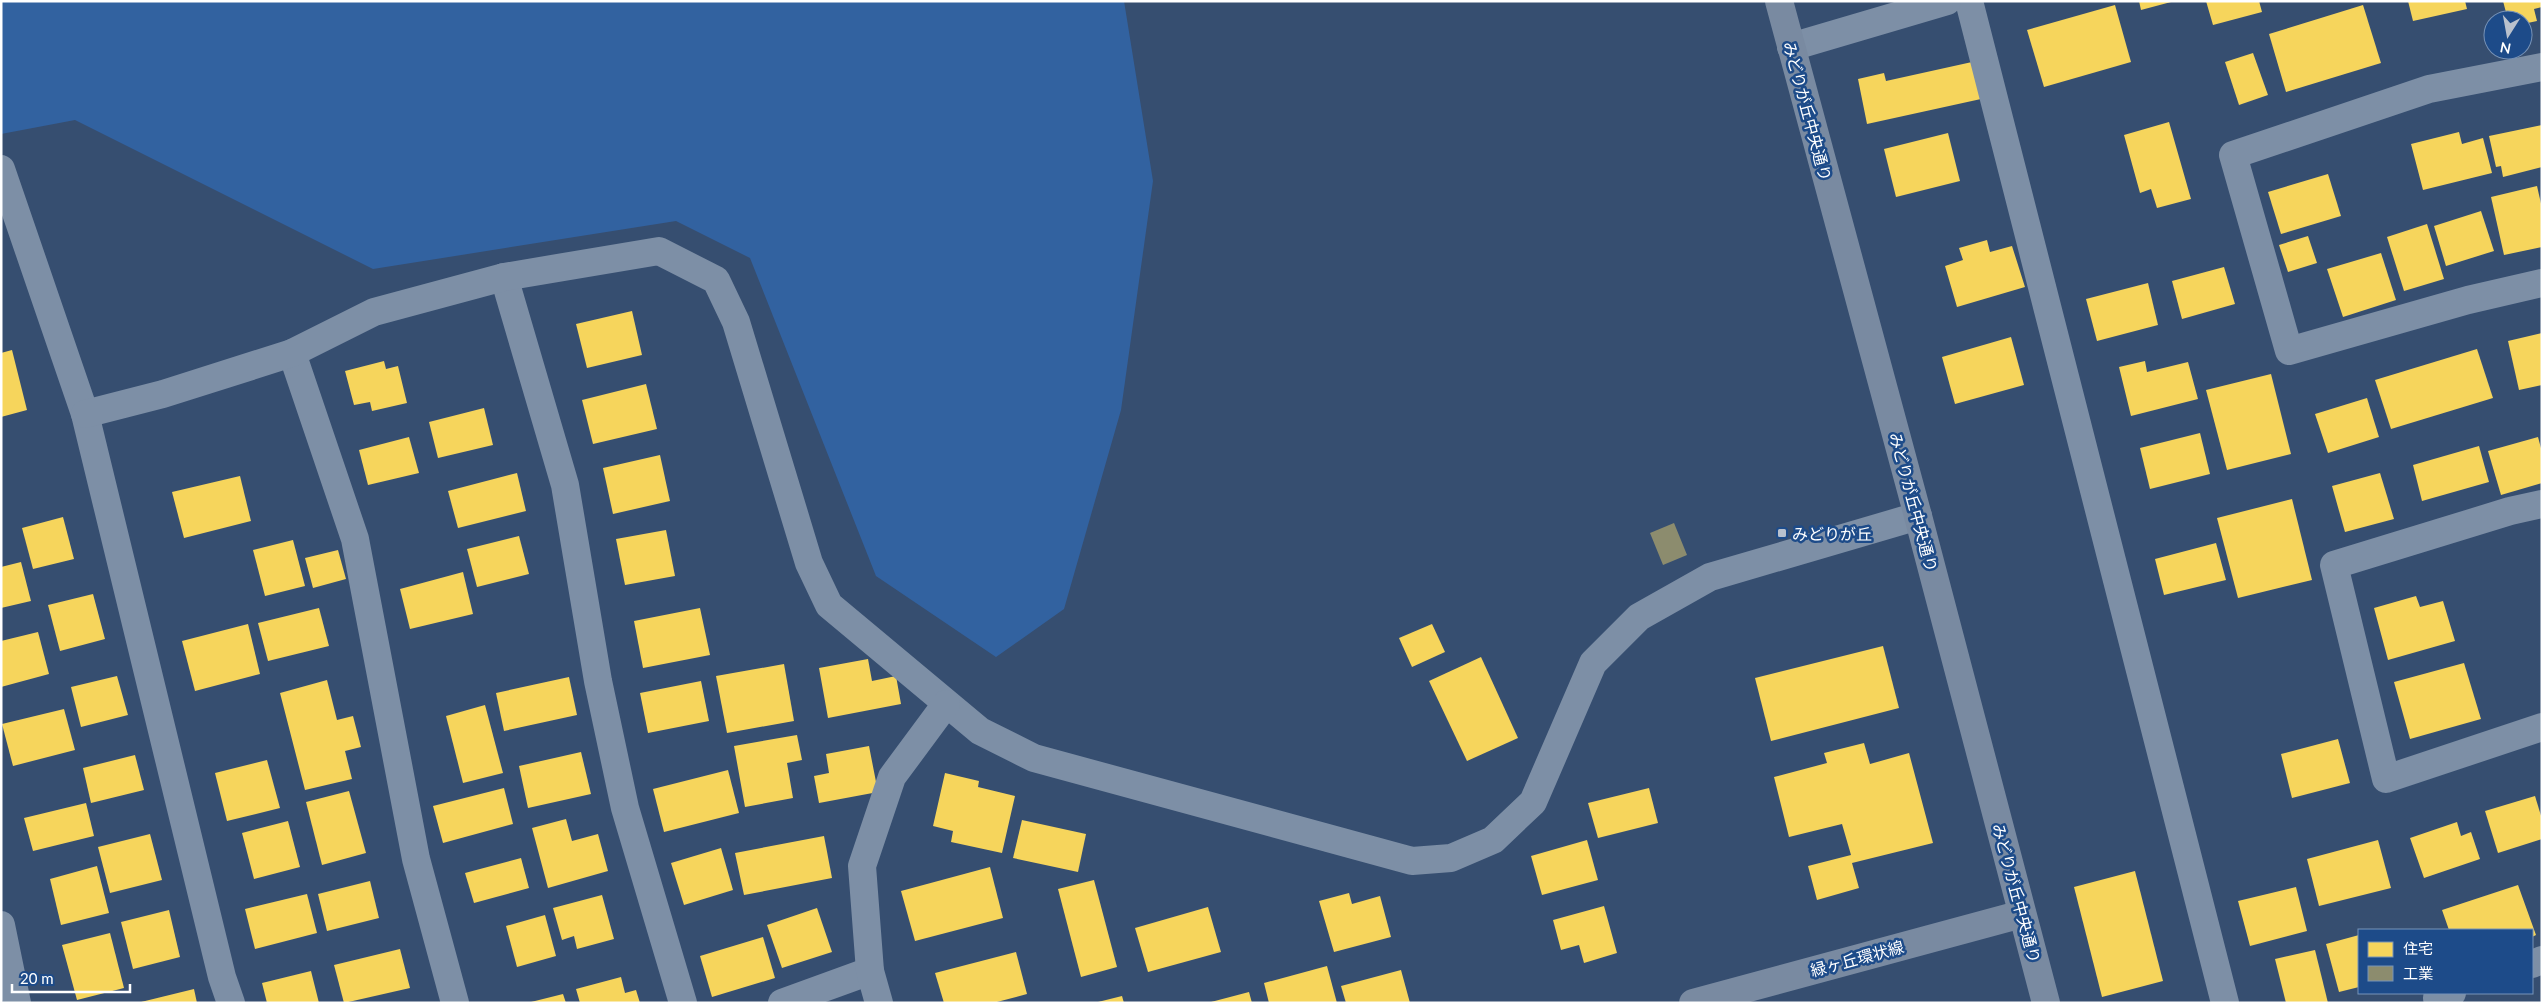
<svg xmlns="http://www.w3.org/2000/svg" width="2543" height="1004" viewBox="0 0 2543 1004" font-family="Lato,'Noto Sans JP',sans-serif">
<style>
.green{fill:#3262a0}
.homes{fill:#f6d55c}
.industry{fill:#8c8c6e}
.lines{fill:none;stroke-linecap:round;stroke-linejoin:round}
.street{stroke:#7d8fa6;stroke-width:28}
.secondary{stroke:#798aa1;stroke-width:28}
.poi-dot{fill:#b9c1cd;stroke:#1d4b89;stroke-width:2}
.labels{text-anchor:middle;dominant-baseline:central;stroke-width:5;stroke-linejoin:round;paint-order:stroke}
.street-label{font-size:16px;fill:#fff;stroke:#1d4b89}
.poi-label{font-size:16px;fill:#fff;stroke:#1d4b89;text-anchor:start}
</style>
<rect width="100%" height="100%" fill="#364e70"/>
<path class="green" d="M1,1H1124L1153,181L1121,410L1064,609L996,657L876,576L750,258L676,221L373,269L75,120L1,134Z"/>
<g class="homes">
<path d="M2139,1H2171V2L2141,10Z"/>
<path d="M2206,1H2259L2262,12L2213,25Z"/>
<path d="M2408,1H2465L2467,9L2413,21Z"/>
<path d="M2503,1H2542V7L2534,9L2537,21L2523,24V20H2508Z"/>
<path d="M2115,5L2131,62L2044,87L2027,30Z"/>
<path d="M2363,5L2381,63L2286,92L2269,34Z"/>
<path d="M2253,53L2268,95L2239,105L2225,62Z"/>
<path d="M1972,62L1981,99L1867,124L1858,79L1884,73L1886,81Z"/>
<path d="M2169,122L2191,199L2157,208L2151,189L2140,193L2124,135Z"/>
<path d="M2542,125V167L2503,177L2501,166L2496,167L2489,136Z"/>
<path d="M2459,132L2462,144L2483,138L2492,173L2423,190L2411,144Z"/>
<path d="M1948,133L1960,181L1896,197L1884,149Z"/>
<path d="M2328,174L2341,216L2281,234L2268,192Z"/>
<path d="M2537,186L2542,208V247L2504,255L2491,197Z"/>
<path d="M2481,211L2494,251L2446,266L2434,226Z"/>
<path d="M2427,224L2444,279L2404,291L2387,237Z"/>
<path d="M2308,236L2317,263L2288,272L2279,245Z"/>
<path d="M1987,240L1990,252L2012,246L2025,287L1957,307L1945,266L1963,260L1959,248Z"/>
<path d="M2381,253L2396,300L2343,317L2327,269Z"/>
<path d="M2224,267L2235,304L2182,319L2172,281Z"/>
<path d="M2148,283L2158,325L2097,341L2086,299Z"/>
<path d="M632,311L642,355L587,368L576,324Z"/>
<path d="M2542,333V385L2519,390L2508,341Z"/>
<path d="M2011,337L2024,385L1955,404L1942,357Z"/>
<path d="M2477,349L2493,398L2391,429L2375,380Z"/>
<path d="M12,350L27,410L1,417V353Z"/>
<path d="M384,361L386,369L398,366L407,403L372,411L370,402L354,405L345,371Z"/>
<path d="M2145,361L2147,372L2188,362L2198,399L2131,416L2119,367Z"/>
<path d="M2271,374L2291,454L2227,470L2206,390Z"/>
<path d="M646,384L657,429L593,444L582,400Z"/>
<path d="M2367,398L2379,437L2328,453L2315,414Z"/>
<path d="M484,408L493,445L438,458L429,422Z"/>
<path d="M2200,433L2210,474L2150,489L2140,448Z"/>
<path d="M409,437L419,473L368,485L359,450Z"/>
<path d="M2538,437L2542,452V483L2501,495L2488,451Z"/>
<path d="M2479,446L2489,482L2422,501L2413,465Z"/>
<path d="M660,455L670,501L613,514L603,468Z"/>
<path d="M517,473L526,511L458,528L448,491Z"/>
<path d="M2380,473L2394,519L2345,532L2332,486Z"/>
<path d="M240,476L251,521L184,538L172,492Z"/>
<path d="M2292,499L2312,580L2238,598L2217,518Z"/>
<path d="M63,517L74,559L33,569L22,528Z"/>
<path d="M666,530L675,576L625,585L616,539Z"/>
<path d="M519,536L529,574L477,587L467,549Z"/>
<path d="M293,540L305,586L265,596L253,550Z"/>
<path d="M2216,543L2226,580L2164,595L2155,559Z"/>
<path d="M338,550L346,579L313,588L305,558Z"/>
<path d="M21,562L31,601L1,608V567Z"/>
<path d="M463,572L473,614L410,629L400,589Z"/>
<path d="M93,594L105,639L60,651L48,605Z"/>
<path d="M2416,596L2420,607L2443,601L2455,641L2388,660L2374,608Z"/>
<path d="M319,608L329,646L268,661L258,623Z"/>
<path d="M700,608L710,655L643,668L634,621Z"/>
<path d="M248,624L260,674L195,691L182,641Z"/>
<path d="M1432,624L1445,652L1412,667L1399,638Z"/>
<path d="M38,632L49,674L1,687V641Z"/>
<path d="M1883,646L1899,708L1771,741L1755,678Z"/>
<path d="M1481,657L1518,738L1467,761L1429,681Z"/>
<path d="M868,659L872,681L896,676L901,704L828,718L819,668Z"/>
<path d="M2464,663L2481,719L2410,739L2394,682Z"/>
<path d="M784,664L794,721L727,733L716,676Z"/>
<path d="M117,676L128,715L81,727L71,687Z"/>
<path d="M569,677L577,715L504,731L496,693Z"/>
<path d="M327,680L337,720L353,716L361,747L345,751L352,779L305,790L280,693Z"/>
<path d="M701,681L709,721L648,733L640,693Z"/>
<path d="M485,705L503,773L463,783L446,716Z"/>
<path d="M64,709L75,750L13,766L2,724Z"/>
<path d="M797,735L802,760L787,763L793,798L745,807L734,746Z"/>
<path d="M2338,739L2350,783L2292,798L2281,754Z"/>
<path d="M1864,743L1870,764L1909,753L1933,843L1852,863L1859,888L1817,900L1808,866L1851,855L1842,824L1789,837L1774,777L1827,763L1824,753Z"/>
<path d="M869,746L878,792L819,803L814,776L829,773L826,754Z"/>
<path d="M581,752L591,794L528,808L519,766Z"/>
<path d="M135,755L144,790L91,803L83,768Z"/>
<path d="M267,760L280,808L227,821L215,773Z"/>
<path d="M728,770L739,813L664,832L653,789Z"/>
<path d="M945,773L979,781L978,787L1015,796L1002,853L951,842L953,831L933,826Z"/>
<path d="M504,788L513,824L443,843L433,806Z"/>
<path d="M1649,788L1658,823L1598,838L1588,803Z"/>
<path d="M349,791L366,853L322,865L306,802Z"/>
<path d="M2535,796L2542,819V839L2498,853L2485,811Z"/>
<path d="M86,803L94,836L33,851L24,818Z"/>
<path d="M566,819L572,841L598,834L608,871L548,888L532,828Z"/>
<path d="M1022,820L1086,834L1078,872L1013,858Z"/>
<path d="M288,821L300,867L254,879L242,833Z"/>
<path d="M2457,822L2461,836L2471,832L2480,859L2424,878L2410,838Z"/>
<path d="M150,834L162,880L110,893L98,847Z"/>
<path d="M824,836L832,878L744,895L735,853Z"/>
<path d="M1587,840L1598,880L1542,895L1531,856Z"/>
<path d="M2378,840L2391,888L2319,906L2307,859Z"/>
<path d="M721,848L733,890L684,905L671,863Z"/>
<path d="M521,858L529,888L474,903L465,873Z"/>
<path d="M97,866L109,913L61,925L50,879Z"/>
<path d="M990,867L1003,918L915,941L901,891Z"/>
<path d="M2135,871L2163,981L2102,997L2074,887Z"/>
<path d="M1094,880L1117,967L1081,977L1058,889Z"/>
<path d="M370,881L379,918L327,931L318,894Z"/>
<path d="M2518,885L2536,935L2532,937V930H2449L2442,910Z"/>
<path d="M2296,887L2307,931L2250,946L2238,901Z"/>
<path d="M1349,893L1352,904L1380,896L1391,937L1334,952L1319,901Z"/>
<path d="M307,894L317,933L255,949L245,909Z"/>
<path d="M602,895L614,939L577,949L574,936L562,940L553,908Z"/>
<path d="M1604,906L1617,953L1584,963L1579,945L1561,950L1553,920Z"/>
<path d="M1208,907L1221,952L1148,972L1135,928Z"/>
<path d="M817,908L832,952L782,968L767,925Z"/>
<path d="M169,910L180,957L133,969L121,922Z"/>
<path d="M545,915L556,956L517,967L506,926Z"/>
<path d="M110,933L124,988L77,1000L62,945Z"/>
<path d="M2359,935V987L2339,992L2326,944Z"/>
<path d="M763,937L775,978L712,997L700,956Z"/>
<path d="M400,949L410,988L344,1003L334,965Z"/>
<path d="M2315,950L2328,1003H2286L2275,959Z"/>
<path d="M1016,952L1027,994L993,1003H944L935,973Z"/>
<path d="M1327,966L1337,1003H1269L1264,983Z"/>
<path d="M1401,970L1410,1003H1346L1341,986Z"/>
<path d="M311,971L319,1003H267L262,983Z"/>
<path d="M621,977L625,993L636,990L640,1003H580L576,989Z"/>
<path d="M194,989L197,1003H141V1002Z"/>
<path d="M1249,992L1252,1003H1211V1002Z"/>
<path d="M563,994L566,1003H532L531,1002Z"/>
<path d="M1122,996L1124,1003H1098V1002Z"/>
</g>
<path class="industry" d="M1674,523L1687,555L1663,565L1650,533Z"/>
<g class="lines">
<g class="street">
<path d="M1969,1L2225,1003"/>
<path d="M1791,47L1947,1"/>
<path d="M2542,67L2429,89L2233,155L2289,351L2468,300L2542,283"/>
<path d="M1,169L85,414L222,977L231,1003"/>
<path d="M504,277L565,485L598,681L625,808L683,1003"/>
<path d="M292,353L355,539L416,859L455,1003"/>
<path d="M85,414L163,394L292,353L374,312L504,277L659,251L716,280L736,322L809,563L829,605L980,731L1034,758L1412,861L1451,858L1493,840L1533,802L1593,663L1639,617L1710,577L1918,516"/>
<path d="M2542,504L2510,511L2334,565L2386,779L2542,727"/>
<path d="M1,925L17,1003"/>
<path d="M2532,964L2542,960"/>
<path d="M782,1003L870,971"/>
<path d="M879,1003L870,971L862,866L892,777L946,704"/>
<path d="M2439,1003L2437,998L2452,993"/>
</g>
<g class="secondary">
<path d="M1779,1L1918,516L2046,1003"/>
<path d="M1693,1003L2022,914"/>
</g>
</g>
<rect class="poi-dot" x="1777" y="528" width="10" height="10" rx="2.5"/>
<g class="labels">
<g class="street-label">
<text transform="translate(1808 111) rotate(75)">みどりが丘中央通り</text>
<text transform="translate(1914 502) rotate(75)">みどりが丘中央通り</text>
<text transform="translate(2017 893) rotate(75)">みどりが丘中央通り</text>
<text transform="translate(1857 958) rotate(-15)">緑ヶ丘環状線</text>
</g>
<g class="poi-label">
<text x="1792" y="533">みどりが丘</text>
</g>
</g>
<rect width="2543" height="1004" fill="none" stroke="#ffffff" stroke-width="5"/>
<rect x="2358" y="929" width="175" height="65" fill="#1d4b89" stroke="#7793b8"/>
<rect x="2368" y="942" width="25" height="15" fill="#f6d55c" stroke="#7793b8"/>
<text x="2403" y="954" font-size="15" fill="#ffffff">住宅</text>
<rect x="2368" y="966" width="25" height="15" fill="#8c8c6e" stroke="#7793b8"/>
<text x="2403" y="979" font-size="15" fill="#ffffff">工業</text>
<g transform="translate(2508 35) rotate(191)"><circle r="24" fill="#1d4b89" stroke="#7793b8"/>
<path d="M0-4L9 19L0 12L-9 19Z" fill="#b9c1cd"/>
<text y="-8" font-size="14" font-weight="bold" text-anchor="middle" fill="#ffffff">N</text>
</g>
<path d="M12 984v8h118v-8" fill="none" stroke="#ffffff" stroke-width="2.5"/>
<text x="20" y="984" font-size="15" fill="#ffffff" stroke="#1d4b89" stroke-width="4" paint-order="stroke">20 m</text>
</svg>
